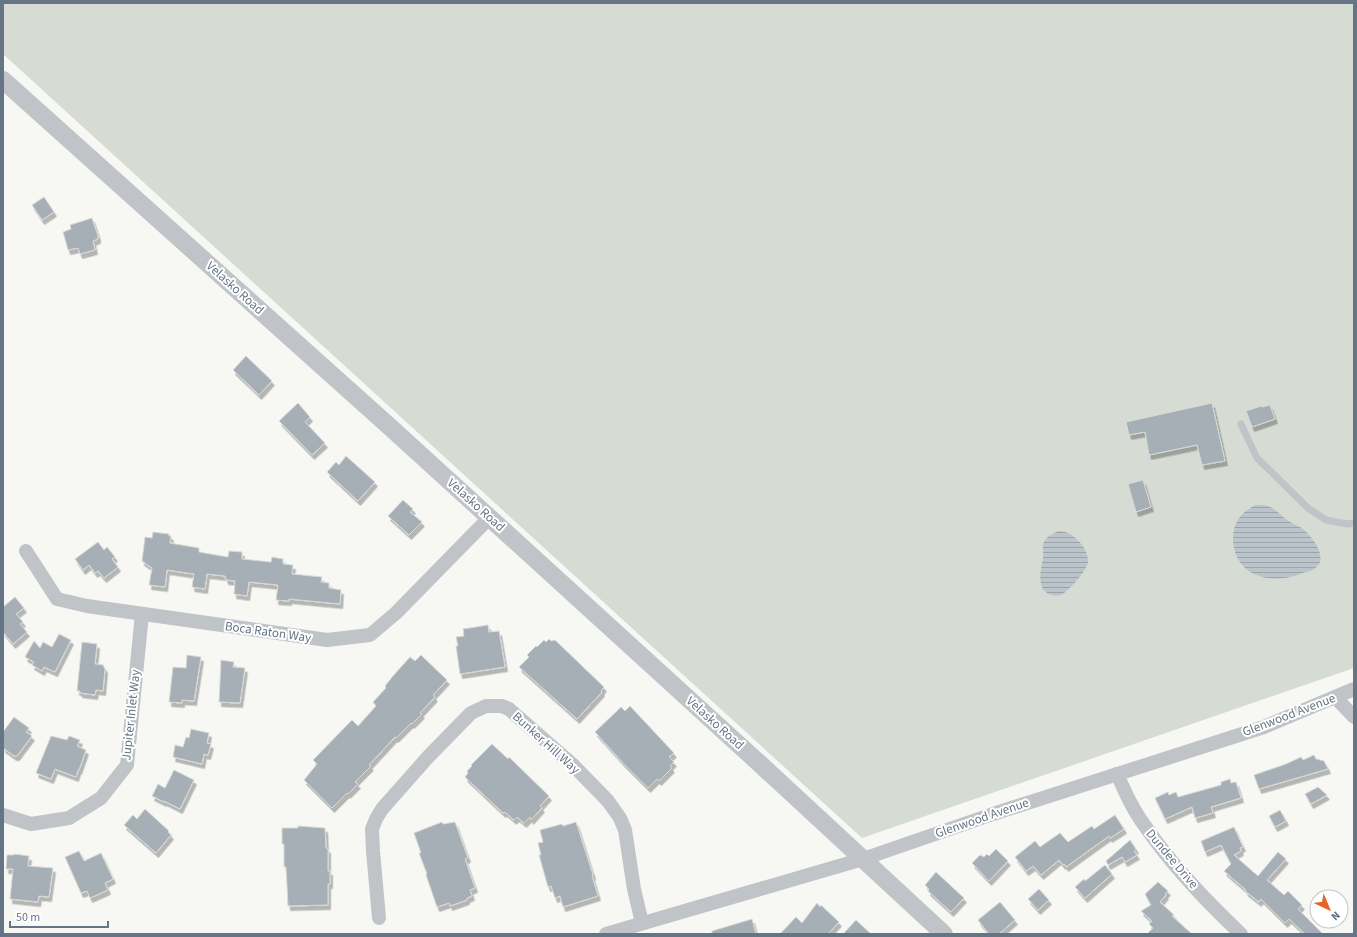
<svg xmlns="http://www.w3.org/2000/svg" width="1357" height="937" viewBox="0 0 1357 937" font-family="'Source Sans 3',sans-serif">
<style>
.grass{fill:#d6dcd4}
.water{fill:url(#water-rules)}
.building{fill:#a7afb6;stroke:#d9d9d7;filter:url(#shadow)}
.lines{fill:none;stroke-linecap:round;stroke-linejoin:round}
.service{stroke:#c0c4c8;stroke-width:7}
.minor{stroke:#c0c4c8;stroke-width:14}
.tertiary{stroke:#c0c4c8;stroke-width:18}
.labels{text-anchor:middle;dominant-baseline:central;stroke-width:4;stroke-linejoin:round;paint-order:stroke}
.street-label{font-size:13px;fill:#667585;stroke:#fff}
</style>
<defs>
<pattern id="water-rules" width="6" height="5" patternUnits="userSpaceOnUse"><rect width="6" height="5" fill="#bbc4ca"/><path d="M0 2.5h6" fill="none" stroke="#9ca4aa"/></pattern>
<filter id="shadow"><feDropShadow dx="2.5" dy="4.5" stdDeviation="0" flood-color="#0004"/></filter>
</defs>
<rect width="100%" height="100%" fill="#f7f7f4"/>
<path class="grass" d="M3,3H1354V668L862,838L3,54Z"/>
<g class="water">
<path d="M1255,505C1261,505 1266,505 1270,507C1277,510 1281,516 1287,520C1292,524 1298,525 1303,529C1313,537 1330,560 1314,569C1310,572 1304,572 1300,574C1269,586 1233,575 1233,538C1233,522 1242,512 1255,505Z"/>
<path d="M1058,531C1072,530 1089,548 1088,562C1087,570 1069,591 1061,595C1057,596 1053,596 1049,594C1036,588 1041,569 1043,558C1044,554 1042,549 1043,545C1044,538 1052,534 1058,531Z"/>
</g>
<g class="building">
<path d="M44,197L54,212L42,220L32,205Z"/>
<path d="M92,218L98,236V239L93,241L95,250L80,254L78,248L68,250L63,232L71,229L70,225Z"/>
<path d="M246,356L272,381L259,395L233,370Z"/>
<path d="M298,403L310,417L305,422L325,443L312,455L279,421Z"/>
<path d="M1212,403L1225,461L1202,465L1197,445L1149,455L1145,432L1129,435L1126,422Z"/>
<path d="M1270,405L1275,419L1252,427L1246,411L1261,406L1262,407Z"/>
<path d="M346,456L375,482L358,501L327,472L336,462L339,465Z"/>
<path d="M1143,480L1151,507L1136,512L1128,484Z"/>
<path d="M403,500L413,509L410,512L422,522L409,535L388,516Z"/>
<path d="M153,532L169,534V536H171L170,543L199,548V552L228,557L229,551L242,552V559L271,562L272,557L283,559V564L293,565L292,574L322,577L321,582L329,583V588L341,590L340,604L289,599V601L276,600L278,585L249,582L247,596L234,594L235,581L226,580L225,576L207,574L205,589L192,587L194,574L167,570L165,587L149,585L152,568L142,561L145,537L152,538Z"/>
<path d="M98,542L104,550L107,547L115,557L112,559L118,567L104,578L98,571L95,573L89,565L83,570L75,559Z"/>
<path d="M15,597L24,608L16,614L23,622L20,624L27,632L13,644L3,632V607Z"/>
<path d="M488,625L489,632L499,631L505,667L460,674L456,646H458L456,637L464,636L463,629Z"/>
<path d="M59,634L71,640L55,672L44,667L42,671L32,665L34,662L25,657L34,641L40,648L43,642L52,647Z"/>
<path d="M549,639L551,641L555,640L604,687L601,691L602,692L577,719L519,667L529,657L527,655L536,646L537,647L544,640L546,642Z"/>
<path d="M82,642L97,644L95,664L103,665L105,669L103,691L96,690L95,695L80,693V691H77Z"/>
<path d="M187,655L201,657L194,701L182,700V703L169,702L173,667L186,668Z"/>
<path d="M421,655L447,680L433,695L435,697L420,713L422,714L412,724L411,723L396,738L395,737L369,765L371,766L355,782L358,784L348,794L347,793L332,808L304,780L317,764L313,760L352,720L358,726L376,706L373,702L386,688L385,686L393,676L410,657L415,661Z"/>
<path d="M221,660L234,662L233,667L245,668L240,703L219,702Z"/>
<path d="M630,706L674,753L669,757L674,762L670,766L672,768L659,781L657,779L648,788L624,764L595,732L621,707L625,711Z"/>
<path d="M14,717L29,728L26,732L32,736L17,756H14L3,748V732Z"/>
<path d="M191,729L209,733L207,743L211,744L208,755L204,754L202,764L173,757L175,745L183,747L186,737L189,738Z"/>
<path d="M51,736L67,740L69,736L80,740L77,746L86,750L79,770H78L76,777L55,769L51,779L36,773Z"/>
<path d="M492,744L508,759L509,757L549,796L540,806L542,808L531,820L530,817L524,823L517,817L514,820L505,812L503,813L465,777L468,773L467,771L472,766L471,765Z"/>
<path d="M1314,755L1316,759L1324,761L1328,769L1259,789L1254,775L1286,764L1301,757L1303,760Z"/>
<path d="M174,770L194,780L180,809L164,801V802L152,796L158,784L165,788Z"/>
<path d="M1230,779L1231,783L1236,782L1241,798L1211,807L1213,813L1195,818L1192,807L1165,819L1155,798L1168,792L1169,795L1176,792L1178,797L1221,785V782Z"/>
<path d="M1318,787L1327,795L1311,804L1305,794Z"/>
<path d="M145,809L169,831L168,832L171,835L156,853L124,825L133,815L137,819Z"/>
<path d="M1280,810L1286,821L1275,827L1269,816Z"/>
<path d="M1115,815L1124,829L1110,838L1109,836L1066,867L1064,864L1063,865L1059,860L1041,875L1033,866L1026,871L1015,857L1035,841L1040,847L1060,833L1068,842L1092,826L1094,829Z"/>
<path d="M442,822L443,824L455,822L468,858L465,859L475,888L470,890L472,896L467,898V900L450,906L449,903L437,907L426,875L427,874L419,853H421L414,833Z"/>
<path d="M576,822L593,875L592,876L598,896L563,907L560,896L555,898L551,886L548,887L539,855H541L538,843L543,842L540,830L562,824L563,826Z"/>
<path d="M298,826L325,828L326,848L328,849V871H330V884H328V905L288,906L286,867H284V844H282V828H298Z"/>
<path d="M1234,827L1243,847L1240,848L1241,851L1234,855L1258,876L1278,852L1286,859L1267,880L1284,895L1288,891L1302,905L1298,909L1323,934H1305L1289,919L1285,923L1261,899L1259,902L1245,891L1246,890L1224,871L1231,864L1221,845L1205,852L1201,841Z"/>
<path d="M1130,840L1136,849L1134,851L1137,855L1125,862L1122,857L1108,865L1106,861Z"/>
<path d="M996,849L1008,861L989,881L972,863L980,855L984,857L987,854L989,856Z"/>
<path d="M79,851L84,861L101,853L113,879L105,883L108,890L90,898L87,891L81,893L65,857Z"/>
<path d="M14,854L29,856L28,866L53,868L49,897L39,896L38,902L10,899L13,869H6L7,855H14Z"/>
<path d="M1105,865L1112,874L1085,898L1075,887L1084,879L1085,881Z"/>
<path d="M936,872L964,898L951,912L928,891L929,889L925,885Z"/>
<path d="M1158,882L1168,891L1165,894L1166,895L1160,902L1174,915L1172,916L1192,934H1147L1153,928L1149,924L1152,921L1141,911L1151,905L1145,894Z"/>
<path d="M1039,889L1049,900L1038,910L1028,899Z"/>
<path d="M1000,902L1015,920L999,934H989L978,920Z"/>
<path d="M817,903L820,907L821,905L839,922L828,934H780L796,917L802,923Z"/>
<path d="M752,919L756,934H712V931Z"/>
<path d="M856,920L871,934H843Z"/>
</g>
<g class="lines">
<path class="service" d="M1241,424L1257,458L1308,508L1326,520L1347,524L1354,523"/>
<g class="minor">
<path d="M26,551L57,599L87,606L327,640L370,635L396,613L490,517"/>
<path d="M1335,697L1354,717"/>
<path d="M1117,774C1125,792 1133,810 1145,826C1171,864 1207,902 1241,934"/>
<path d="M3,815L31,824L69,818L101,798L127,765L142,614"/>
<path d="M379,918L373,851L372,829L376,819L382,809L428,757L471,713L486,706H502L509,709L572,764L608,801L620,818L625,830L634,889L642,923"/>
<path d="M606,934L863,859L993,814L1264,727L1354,689"/>
</g>
<path class="tertiary" d="M3,80L390,427L759,763L944,934"/>
</g>
<g class="labels">
<g class="street-label">
<text transform="translate(235 288) rotate(42)">Velasko Road</text>
<text transform="translate(476 505) rotate(42)">Velasko Road</text>
<text transform="translate(268 632) rotate(8)">Boca Raton Way</text>
<text transform="translate(131 715) rotate(-84)">Jupiter Inlet Way</text>
<text transform="translate(1289 715) rotate(-21)">Glenwood Avenue</text>
<text transform="translate(715 723) rotate(42)">Velasko Road</text>
<text transform="translate(546 743) rotate(42)">Bunker Hill Way</text>
<text transform="translate(982 818) rotate(-19)">Glenwood Avenue</text>
<text transform="translate(1172 859) rotate(50)">Dundee Drive</text>
</g>
</g>
<rect width="1357" height="937" fill="none" stroke="#667585" stroke-width="8"/>
<g transform="translate(1329 909) rotate(136)"><circle r="19" fill="#ffffff" stroke="#c2c8ce"/>
<path d="M0-3L7 15L0 10L-7 15Z" fill="#e36529"/>
<text y="-6" font-size="11" font-weight="bold" text-anchor="middle" fill="#667585">N</text>
</g>
<path d="M10 921v6h98v-6" fill="none" stroke="#667585" stroke-width="2"/>
<text x="16" y="921" font-size="12" fill="#667585" stroke="#ffffff" stroke-width="3" paint-order="stroke">50 m</text>
</svg>
